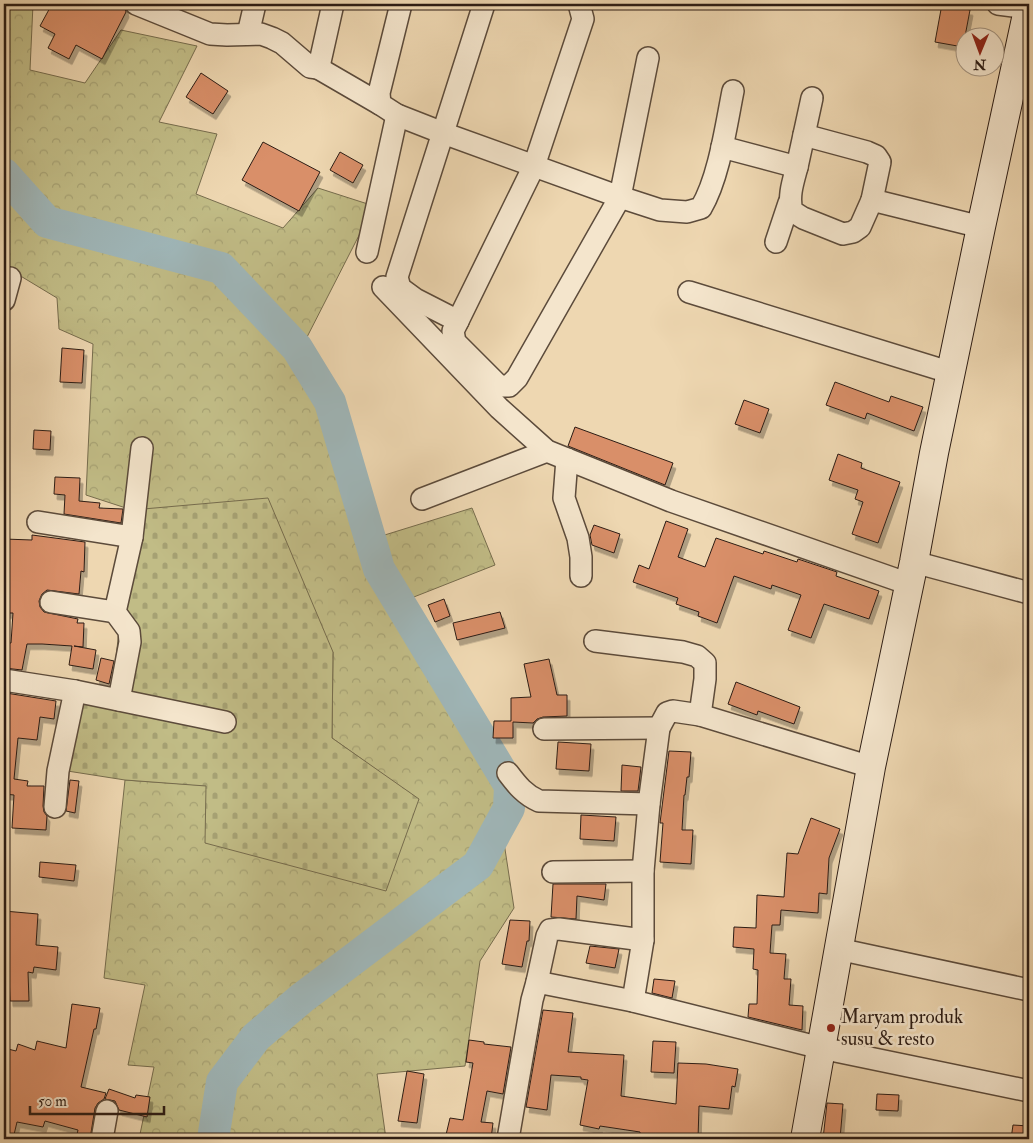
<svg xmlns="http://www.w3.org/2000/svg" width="1033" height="1143" viewBox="0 0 1033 1143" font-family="'IM FELL Double Pica',serif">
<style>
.forest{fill:url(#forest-crowns);stroke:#766c4d}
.cemetery{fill:url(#cemetery-stones);stroke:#766c4d}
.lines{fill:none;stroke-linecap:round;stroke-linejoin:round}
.river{stroke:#9fb6b8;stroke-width:32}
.building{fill:#d98f69;stroke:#2c1c14;filter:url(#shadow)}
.street-casing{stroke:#5c4b3b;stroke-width:24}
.secondary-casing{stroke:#2c1c14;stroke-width:30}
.street{stroke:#f4e5cc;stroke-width:21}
.secondary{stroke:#f4e5cc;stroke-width:28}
.poi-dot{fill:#8f2418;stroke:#f4e5cc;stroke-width:2}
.labels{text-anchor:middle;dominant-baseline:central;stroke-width:5;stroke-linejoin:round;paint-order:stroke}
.poi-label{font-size:19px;fill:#2c1c14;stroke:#f4e5cc;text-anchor:start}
</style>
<defs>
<pattern id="forest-crowns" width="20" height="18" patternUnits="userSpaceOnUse" patternTransform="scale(1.25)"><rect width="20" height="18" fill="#c1bc86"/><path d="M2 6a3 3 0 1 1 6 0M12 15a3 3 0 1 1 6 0" fill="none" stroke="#a6a173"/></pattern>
<pattern id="cemetery-stones" width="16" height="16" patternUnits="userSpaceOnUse" patternTransform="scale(1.25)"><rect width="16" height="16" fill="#c1bc86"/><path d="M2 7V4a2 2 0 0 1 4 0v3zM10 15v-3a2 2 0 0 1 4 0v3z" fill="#a6a173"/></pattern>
<filter id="shadow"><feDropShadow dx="3" dy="5.5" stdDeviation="0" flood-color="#0004"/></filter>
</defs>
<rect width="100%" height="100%" fill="#eed7b1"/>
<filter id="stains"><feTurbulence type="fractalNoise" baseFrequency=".004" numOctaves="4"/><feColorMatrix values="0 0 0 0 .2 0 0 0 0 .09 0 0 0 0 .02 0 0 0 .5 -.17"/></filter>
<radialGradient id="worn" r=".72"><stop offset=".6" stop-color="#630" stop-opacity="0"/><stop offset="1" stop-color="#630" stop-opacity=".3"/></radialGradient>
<path class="forest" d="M4,4H33L30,70L85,83L121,30L197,46L159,122L217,134L196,194L283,228L318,188L374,206L306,339L357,478L362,542L472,508L495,565L391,606L445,685L488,738L514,908L480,961L465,1066L377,1074L386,1139H139L154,1067L128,1065L145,985L104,978L125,780L419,800L332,738L333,652L132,510L86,495L93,344L59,329L57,298L4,266Z"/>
<path class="cemetery" d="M268,498L333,652L332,738L419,799L386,891L205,843L206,786L125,780L61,770L73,699L111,704L132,510Z"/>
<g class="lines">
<path class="river" d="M4,174L47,222L221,268L297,348L330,402L379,569L510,786L509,808L478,865L302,998L256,1037L222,1082L213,1139"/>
</g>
<g class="building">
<path d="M52,4H84L95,9L98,4H124L126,12L102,59L76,45L69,59L48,48L55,34L40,26Z"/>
<path d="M942,4L970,10L963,47L935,42Z"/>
<path d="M201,73L228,91L213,114L186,97Z"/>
<path d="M263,142L320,172L299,211L242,180Z"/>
<path d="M340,152L363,165L353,183L330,170Z"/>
<path d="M62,348L84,350L82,383L60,382Z"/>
<path d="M835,382L889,402L891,396L923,407L914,431L867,413L865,419L826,405Z"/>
<path d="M744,400L769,409L760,433L735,424Z"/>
<path d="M575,427L673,463L665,485L568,446Z"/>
<path d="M34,430L51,431L50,450L33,449Z"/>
<path d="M838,454L862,463L861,468L900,482L878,543L852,534L863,502L855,499L858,490L829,480Z"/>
<path d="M55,477L80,478L79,501L100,503L99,508L123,509L121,523L64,514L65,495L54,494Z"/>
<path d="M666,521L688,529L678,557L705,567L716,538L763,554L764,551L797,562L798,559L837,572L836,576L879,591L869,619L824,604L811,638L788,630L801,595L772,585L771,589L734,576L717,623L698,616L699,612L676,604L678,598L633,582L639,565L649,569Z"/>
<path d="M594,525L620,534L614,553L592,545L590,535Z"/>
<path d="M32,535L85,542L84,572L81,571L79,594L47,590L42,594L39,601L40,607L44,612L78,619L77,623H84L83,647L74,646L96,650L93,669L69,665L72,646L42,644H27L22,670L4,668L7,643H11L13,613H4V539L32,540Z"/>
<path d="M444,599L450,616L435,622L428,605Z"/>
<path d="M500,612L505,628L457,640L453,623Z"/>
<path d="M101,658L114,661L109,684L96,680Z"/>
<path d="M549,659L557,695H567V716L543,717L537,719L533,723L513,722V738H493L494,721H511V698L531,697L524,664Z"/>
<path d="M736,682L800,707L794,724L758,711L757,715L728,704Z"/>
<path d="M6,693L56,701L54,719L40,717L37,740L18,738L14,779L28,781L27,786H44L43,806L44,812L47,816L46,830L12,828L14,795L4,794V704Z"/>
<path d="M558,742L591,744L589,771L556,769Z"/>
<path d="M669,751L691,752L689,777H687L685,795H684L682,830H693L691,864L660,862L663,823H660Z"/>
<path d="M622,765L641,767L638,791H621Z"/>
<path d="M70,780L79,781L75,813L66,811Z"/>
<path d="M581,815L616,817L614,841L580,839Z"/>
<path d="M811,818L840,829L829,858L827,894L819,893L818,913L781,910L780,925H772L770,953L786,954L784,979H791L789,1005L803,1006L802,1030L748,1017L749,1004H757L758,970L753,969L754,949L733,947L734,927L756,928L757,895L784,897L787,853L798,854Z"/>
<path d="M40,862L76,865L74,881L39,877Z"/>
<path d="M553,884H606L604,900L577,896L576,919L551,917Z"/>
<path d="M4,911L38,914L36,945L58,947L56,970L34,967L33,973L28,972L29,1001H10L9,973H4Z"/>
<path d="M510,920L530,921L529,941H527L522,967L502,964Z"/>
<path d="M590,946L619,949L615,968L586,963Z"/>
<path d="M654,979L675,981L672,998L652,993Z"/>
<path d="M72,1004L100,1008L96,1029H94L81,1087L106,1093L104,1099L98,1103L95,1108L90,1139H76L78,1130L45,1121L43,1127L17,1122L13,1139H4V1048L16,1051L18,1044L35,1050L37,1041L66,1048Z"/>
<path d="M543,1010L573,1013L568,1052L624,1055L621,1096L676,1104L678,1063L706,1064L738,1069L735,1087L732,1086L729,1109L699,1106L698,1139H665L640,1135V1132L600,1126L599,1129L580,1125L588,1080L581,1079V1077L551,1075L547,1110L526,1107Z"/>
<path d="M469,1040L484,1042V1044L511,1047L503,1094L487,1091L481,1122L493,1123L491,1139H445L450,1118L463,1120L473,1063L466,1062Z"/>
<path d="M653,1041L676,1042L674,1073L651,1072Z"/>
<path d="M407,1071L424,1074L417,1123L398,1121Z"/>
<path d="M109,1089L135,1098L136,1095L150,1097L147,1117L119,1110L115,1101L105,1099Z"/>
<path d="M877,1094L899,1095L898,1111L876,1110Z"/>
<path d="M827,1103L843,1104L840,1139H823Z"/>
<path d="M1013,1125L1029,1126V1139H1011Z"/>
</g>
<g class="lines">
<defs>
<g id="street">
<path d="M136,4L210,34L227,35L261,34L272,38L282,43L310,67L318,68L320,62L333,4"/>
<path d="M401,4L379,93L380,104L397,115L443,133L620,197L660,210L687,212L701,208C719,178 726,126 733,91"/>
<path d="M579,4L583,19L534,166L453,331L455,342L499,386H509L517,378L620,197L648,58"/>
<path d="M998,4L1028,8"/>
<path d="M248,34L255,4"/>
<path d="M318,68L380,104"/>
<path d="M804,135L867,152L876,156L880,162L872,200"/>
<path d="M722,147L797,167C793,182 788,196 792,211L803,218L843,234L853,232L860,227L872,200L981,227"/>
<path d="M797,167L812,98"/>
<path d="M776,242L789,203"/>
<path d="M367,252L397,115"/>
<path d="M383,287L499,408L547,451L671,501L909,584"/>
<path d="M689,292L952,373"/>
<path d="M4,300L10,278"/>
<path d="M458,321L415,299L400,288L397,277L484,4"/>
<path d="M567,459L564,498L578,538L581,557V576"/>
<path d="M422,499L547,451"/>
<path d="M38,522L132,537L115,612L129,631L130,642L119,700"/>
<path d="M132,537L142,448"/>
<path d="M914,562L1029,593"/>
<path d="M51,602L115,612"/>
<path d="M595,641L683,652L697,656L705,663V679L700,715"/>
<path d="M4,680L75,691L225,722"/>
<path d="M544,729L659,728"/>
<path d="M508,773C517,785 525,795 539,801L649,804"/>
<path d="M55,807L58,771L75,691"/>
<path d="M553,872L643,871"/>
<path d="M838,949L1029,990"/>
<path d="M537,982L547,936L550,930L559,929L643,940"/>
<path d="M633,1001L643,940V871L649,804L659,728L667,713L673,711L700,715L871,767"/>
<path d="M102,1139L107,1111"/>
<path d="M508,1139L532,1000L537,982L633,1001L821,1048L1029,1091"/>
</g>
<path id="secondary" d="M805,1139L871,767L914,562L934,453L981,227L1029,5"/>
</defs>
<use href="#street" class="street-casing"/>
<use href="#secondary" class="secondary-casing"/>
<use href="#street" class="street"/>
<use href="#secondary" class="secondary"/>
</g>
<circle class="poi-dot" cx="831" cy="1028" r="5"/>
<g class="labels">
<g class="poi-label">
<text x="841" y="1017">Maryam produk<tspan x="841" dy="22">susu &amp; resto</tspan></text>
</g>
</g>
<rect width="1033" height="1143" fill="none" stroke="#eed7b1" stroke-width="20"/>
<rect x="5" y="5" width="1023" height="1133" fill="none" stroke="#2c1c14" stroke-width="2.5"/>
<rect x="10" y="10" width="1013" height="1123" fill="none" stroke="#2c1c14"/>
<g transform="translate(980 52) rotate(181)"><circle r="24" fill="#f4e5cc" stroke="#a49582"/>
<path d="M0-4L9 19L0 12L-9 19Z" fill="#8f2418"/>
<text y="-8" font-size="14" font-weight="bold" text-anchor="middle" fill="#2c1c14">N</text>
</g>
<path d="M30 1106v8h134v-8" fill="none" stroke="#2c1c14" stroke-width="2.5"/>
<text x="38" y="1106" font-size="15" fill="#2c1c14" stroke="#f4e5cc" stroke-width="4" paint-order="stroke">50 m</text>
<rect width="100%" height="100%" filter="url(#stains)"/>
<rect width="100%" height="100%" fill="url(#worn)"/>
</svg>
